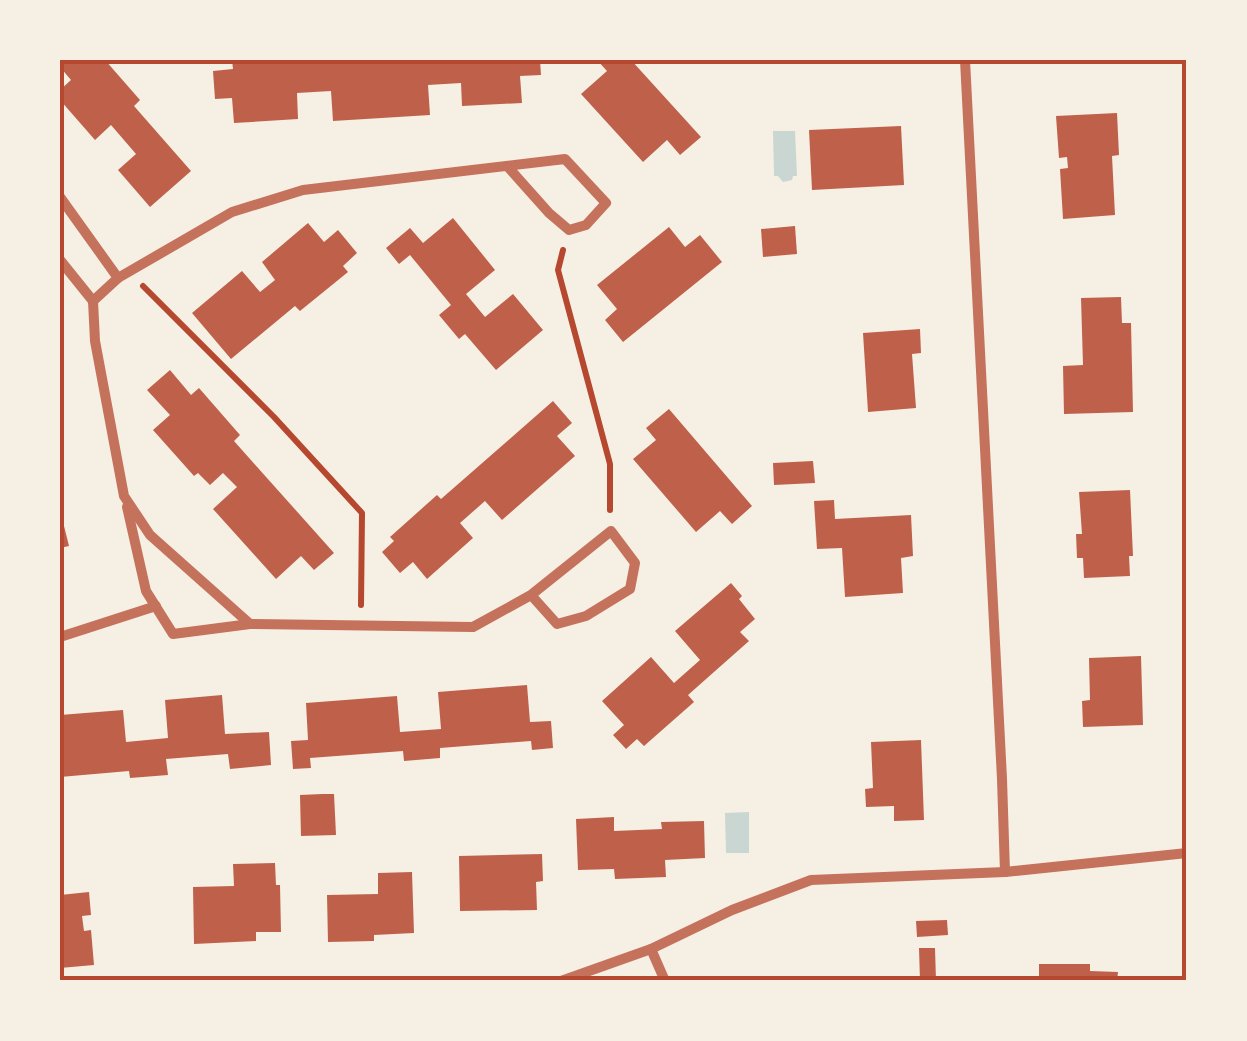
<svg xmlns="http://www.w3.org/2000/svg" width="1247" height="1041" viewBox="0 0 1247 1041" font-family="'Crimson Pro',serif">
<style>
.water{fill:#c9d6d2}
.building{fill:#bf614a}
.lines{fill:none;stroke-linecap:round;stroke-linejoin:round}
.path{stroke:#b5482f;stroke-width:6}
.minor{stroke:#c5725c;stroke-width:10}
.neatline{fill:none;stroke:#b5482f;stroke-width:4}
</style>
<rect width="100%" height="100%" fill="#f6efe4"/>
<g class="water">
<path d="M773,131H795L797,176H793L792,180L783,182L778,176H774Z"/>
<path d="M749,812V853H726L725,813Z"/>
</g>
<g class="building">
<path d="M68,60H105L140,100L134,106L191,171L150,207L118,170L136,154L111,125L95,140L60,100V90L71,80L60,67Z"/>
<path d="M232,60H294L295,63L345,60H540L541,75L520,76L522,103L462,106L461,83L428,85L430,115L333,121L331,91L297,93L298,119L234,123L232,98L215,99L213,71L233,69Z"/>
<path d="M597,60H631L701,137L680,155L667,140L643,162L581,94L607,71Z"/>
<path d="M1117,113L1119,155L1112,156L1115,215L1063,219L1060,169L1068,168L1067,157L1059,158L1056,116Z"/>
<path d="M901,126L904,185L812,190L809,130Z"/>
<path d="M453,218L495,270L466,294L485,317L513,294L543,330L496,370L465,334L459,339L439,315L451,305L410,255L399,264L386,248L410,228L423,243Z"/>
<path d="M308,223L324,242L338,230L357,253L343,266L348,272L300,311L295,306L231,359L192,313L242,271L260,292L275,280L262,262Z"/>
<path d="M795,226L797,254L763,257L761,229Z"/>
<path d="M669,227L685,247L700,235L722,262L623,342L605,320L617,309L597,285Z"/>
<path d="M1121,297L1122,323H1131L1133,412L1064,414L1063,366L1083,365L1081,298Z"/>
<path d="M920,329L921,353L912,354L916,408L868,412L863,333Z"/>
<path d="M170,370L191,395L199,388L240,435L234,441L334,553L314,570L301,556L276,579L213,509L237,487L223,473L210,485L198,473L194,476L153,430L170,415L147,390Z"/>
<path d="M553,401L572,423L557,436L575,456L502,520L485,501L460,523L473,538L427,579L413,562L400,573L382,552L394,541L390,537L437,495L441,499Z"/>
<path d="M669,409L752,506L732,524L720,511L696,532L633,459L656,440L646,428Z"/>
<path d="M813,461L815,483L774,485L773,463Z"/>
<path d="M1130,490L1133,556H1129L1130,576L1084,578L1083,558H1077L1076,534H1082L1079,492Z"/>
<path d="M834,500L835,519L911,515L913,556L901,558L903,593L845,597L842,548L817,549L814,501Z"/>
<path d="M61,514L69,546L60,548V515Z"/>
<path d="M731,583L742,596L739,599L755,619L740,632L749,641L688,695L694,702L644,746L637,739L626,749L613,735L624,725L602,701L651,657L674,683L700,660L675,631Z"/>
<path d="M1141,656L1143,725L1083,727L1082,701L1090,700L1089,658Z"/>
<path d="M527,685L530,722L551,721L553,748L532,750L531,741L440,748V758L404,761L403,751L310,758L311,768L293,769L291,741L308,740L306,703L397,696L400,732L441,729L438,692Z"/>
<path d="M222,695L225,734L269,732L271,765L230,769L228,754L166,759L168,775L130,778L129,771L60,777V715L123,710L126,742L168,738L165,700Z"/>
<path d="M921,740L924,820L894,821V806L866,807L865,789L873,788L871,742Z"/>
<path d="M322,794H334L336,835L301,836L300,795Z"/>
<path d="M614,817V831L662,829L661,822L704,821L705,858L665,860L666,877L615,879L614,869L578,870L576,819Z"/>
<path d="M542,854L543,881L536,882L537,910L460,911L459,856Z"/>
<path d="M275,863L276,885H280L281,932H256V941L194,944L193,887L234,886L233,864Z"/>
<path d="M412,872L414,933L374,935V941L328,942L327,895L378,894V873Z"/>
<path d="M89,892L91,915L82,916L84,931L91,930L94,965L60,968V895Z"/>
<path d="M947,920L948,935L917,937L916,921Z"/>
<path d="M919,948H935L936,981H920Z"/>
<path d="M1039,964H1090V971L1118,972L1117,981H1039Z"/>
</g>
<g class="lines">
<g class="path">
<path d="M563,250L558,270L610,464V510"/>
<path d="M143,286L274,417L362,513L361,605"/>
</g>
<g class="minor">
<path d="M965,60L1002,779L1005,872"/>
<path d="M60,197L118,278L93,301L95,341L124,496L150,535L250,624L473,627L531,595L611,531L635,563L630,589L586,616L557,624L531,595"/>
<path d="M60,260L93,301"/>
<path d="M118,278L232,212L303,190L565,159L606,203L586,225L569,230L549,213L508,167"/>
<path d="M127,507L146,591L173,634L250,624"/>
<path d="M60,637L156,606"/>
<path d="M651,949L665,981"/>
<path d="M561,981L651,949L732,910L811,880L1005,872L1187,853"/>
</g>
</g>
<rect width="1247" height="1041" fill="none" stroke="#f6efe4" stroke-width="125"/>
<rect x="62" y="62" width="1122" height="916" class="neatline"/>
</svg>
